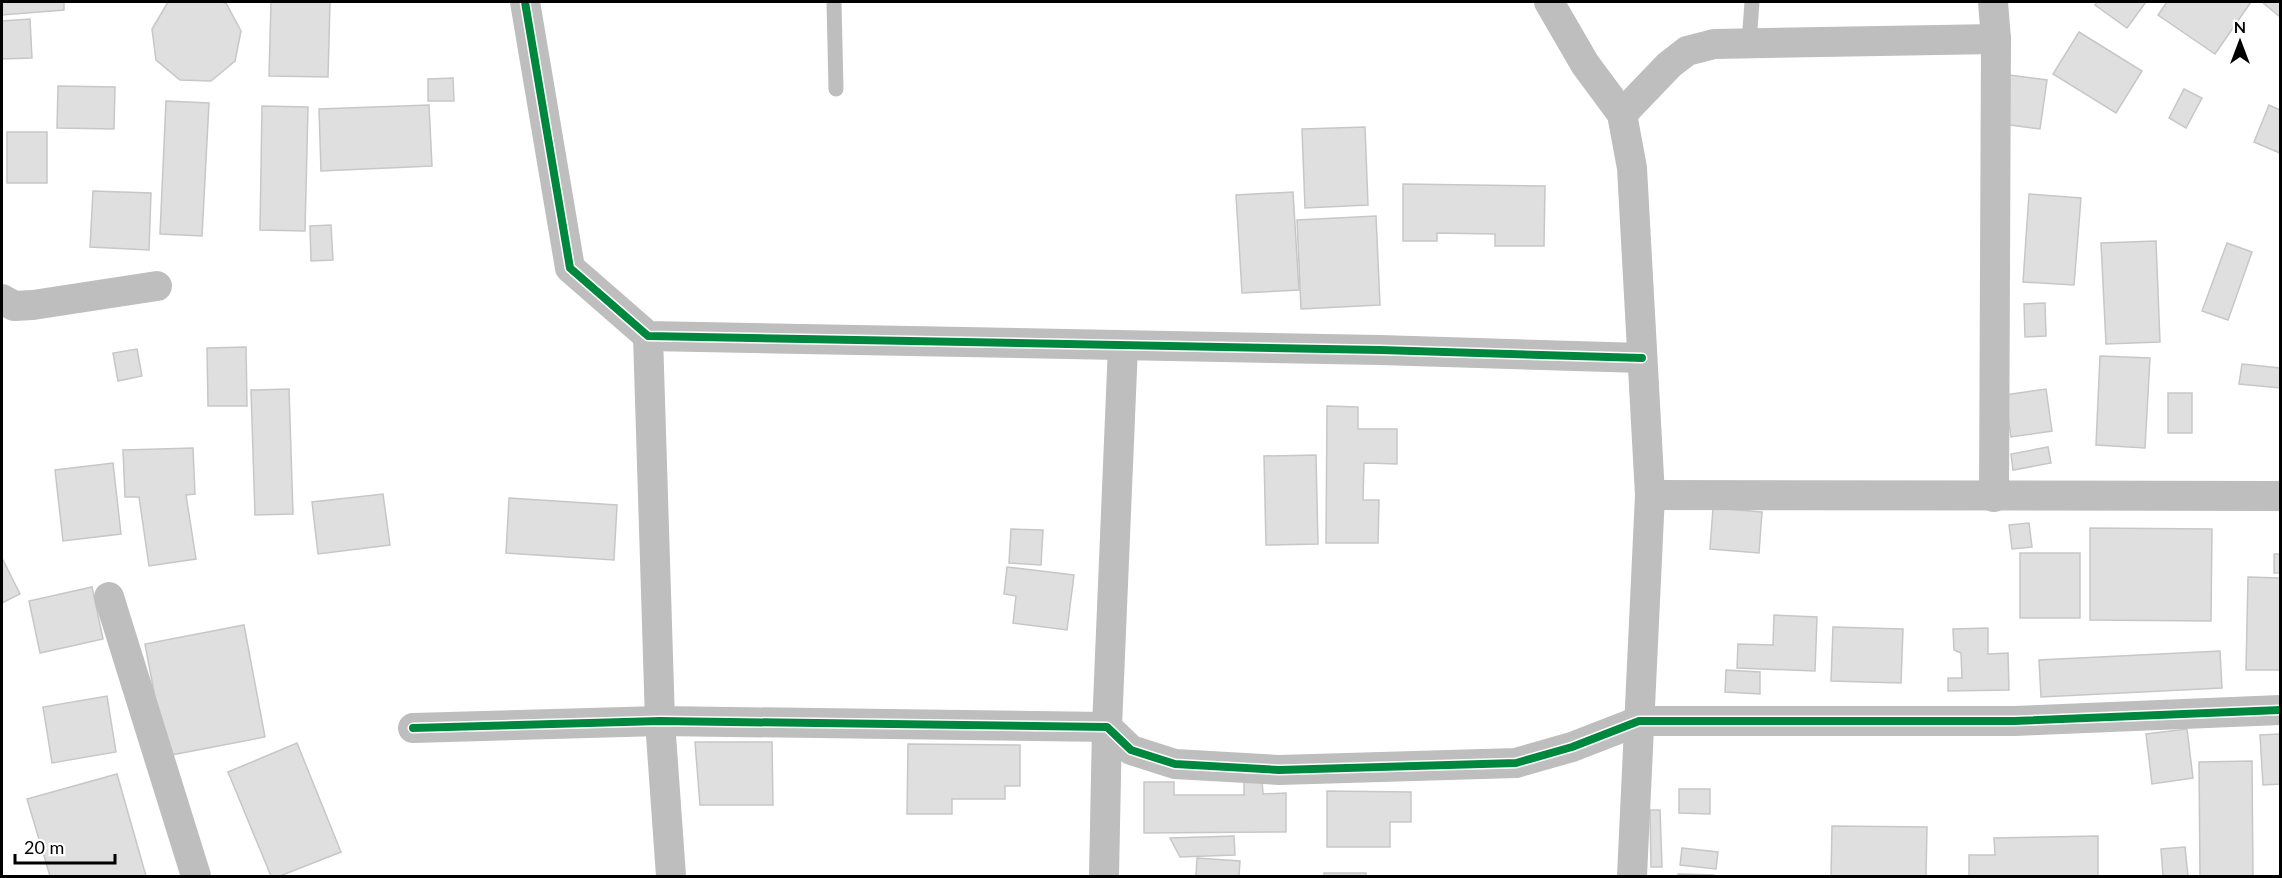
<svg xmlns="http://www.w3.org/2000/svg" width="2282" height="878" viewBox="0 0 2282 878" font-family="Lato,sans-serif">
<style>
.building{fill:#dfdfdf;stroke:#c7c7c7;stroke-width:1.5}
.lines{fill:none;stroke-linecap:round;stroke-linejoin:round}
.lane{stroke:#bebebe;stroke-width:15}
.street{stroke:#bebebe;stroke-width:30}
.cycleway-casing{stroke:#fff;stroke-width:11}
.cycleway{stroke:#00873e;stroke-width:8}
</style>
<rect width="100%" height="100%" fill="#fff"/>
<g class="building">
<path d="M2,2H64V10L2,15Z"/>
<path d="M168,2H221L226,3L241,31L235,61L211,81L180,80L156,60L152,29Z"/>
<path d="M271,2H330L328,77L269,76Z"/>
<path d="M2097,2H2146L2127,28L2095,5Z"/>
<path d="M2167,2H2251L2215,54L2158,15Z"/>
<path d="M2262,2H2280V17Z"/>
<path d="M30,19L32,58L2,59V21Z"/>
<path d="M2079,32L2142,71L2116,113L2053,74Z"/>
<path d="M2009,75L2047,80L2040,129L2003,124Z"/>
<path d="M453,78L454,101H428V79Z"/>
<path d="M58,86L115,87L114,129L57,128Z"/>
<path d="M2184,89L2202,98L2186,128L2169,118Z"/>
<path d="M166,101L209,103L202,236L160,234Z"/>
<path d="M429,105L432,166L321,171L319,109Z"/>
<path d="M2269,105L2280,110V153L2254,142Z"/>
<path d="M262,106L308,107L305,231L260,230Z"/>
<path d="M1365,127L1368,205L1305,208L1302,129Z"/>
<rect x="7" y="132" width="40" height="51"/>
<path d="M1403,184L1545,186L1544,246H1495V234L1437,233V241H1403Z"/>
<path d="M93,191L151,193L149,250L90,247Z"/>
<path d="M1293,192L1299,290L1242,293L1236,195Z"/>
<path d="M2029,194L2081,198L2074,285L2023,282Z"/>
<path d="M1376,216L1380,305L1301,309L1297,220Z"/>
<path d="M331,225L333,260L311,261L310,226Z"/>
<path d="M2156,241L2160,342L2106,344L2101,243Z"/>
<path d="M2227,243L2252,252L2228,320L2202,311Z"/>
<path d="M2045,303L2046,336L2025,337L2024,304Z"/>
<path d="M246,347L247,406H208L207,348Z"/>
<path d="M137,349L142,376L118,381L113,353Z"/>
<path d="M2100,356L2150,358L2145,448L2096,445Z"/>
<path d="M2242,364L2280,368V388L2239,384Z"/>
<path d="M289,389L293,514L255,515L251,390Z"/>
<path d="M2046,389L2052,431L2011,437L2005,395Z"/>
<rect x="2168" y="393" width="24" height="40"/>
<path d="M1327,406L1358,407V429H1397V464L1364,463L1363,500H1379L1378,543H1326Z"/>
<path d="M2048,447L2051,463L2013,470L2011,454Z"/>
<path d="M193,448L195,494L186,495L196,559L149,566L139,497H125L123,450Z"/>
<path d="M1316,455L1318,544L1266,545L1264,456Z"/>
<path d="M113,463L121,534L63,541L55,470Z"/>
<path d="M383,494L390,545L318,554L312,502Z"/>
<path d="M509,498L617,505L614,560L506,553Z"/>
<path d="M1713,508L1762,512L1759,553L1710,549Z"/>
<path d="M2029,523L2032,547L2012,549L2009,525Z"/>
<path d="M2090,528L2212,529L2211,621L2090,620Z"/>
<path d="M1011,529L1043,530L1041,565L1009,563Z"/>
<rect x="2020" y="553" width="60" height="65"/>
<rect x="2274" y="554" width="6" height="19"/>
<path d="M2,558L20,594L2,603Z"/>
<path d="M1007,567L1074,575L1067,630L1013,623L1016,596L1004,594Z"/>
<path d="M2248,577L2280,578V670H2246Z"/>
<path d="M92,587L103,639L40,653L29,601Z"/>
<path d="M1774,615L1817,617L1815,671L1737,668L1738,644L1773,645Z"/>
<path d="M244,625L265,737L166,756L145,644Z"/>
<path d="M1833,627L1903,629L1901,683L1831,681Z"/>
<path d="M1988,628V654L2008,653L2009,690L1948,691V678H1962L1961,653L1954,650L1953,629Z"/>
<path d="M2220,651L2222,688L2041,697L2039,660Z"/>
<path d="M1726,670L1760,672V694L1725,692Z"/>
<path d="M107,696L116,752L52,763L43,707Z"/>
<path d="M2187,729L2193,778L2152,784L2146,734Z"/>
<path d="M2280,734V784L2263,785L2260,735Z"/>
<path d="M695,742H772L773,805H700Z"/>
<path d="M297,743L341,852L280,876H271L228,772Z"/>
<path d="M908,744L1020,745V786H1005V799H952V814H907Z"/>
<path d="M2252,761L2253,876H2200L2199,762Z"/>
<path d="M117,774L146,876H50L27,799Z"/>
<path d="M1244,779H1262L1263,794L1286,793V832L1144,833V782H1174V795H1244Z"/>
<path d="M1679,789H1710V814L1679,813Z"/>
<path d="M1327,791L1411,792V822H1390V847H1327Z"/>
<path d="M1650,810H1660L1662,867H1651Z"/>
<path d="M1832,826L1927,827L1926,876H1831Z"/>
<path d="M1234,836L1235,855L1180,857L1170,838Z"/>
<path d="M2098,836V876H1969V855H1995L1994,838Z"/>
<path d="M2185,847L2188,876H2163L2161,849Z"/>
<path d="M1682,848L1718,852L1716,869L1680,865Z"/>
<path d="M1197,858L1240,861L1239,876H1196Z"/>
<rect x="1324" y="873" width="42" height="3"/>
<path d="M1678,874L1714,875L1715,876H1678Z"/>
</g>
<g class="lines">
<g class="lane">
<path d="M834,2L836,89"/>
<path d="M1749,43L1752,2"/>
</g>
<g class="street">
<path d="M525,2L570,268L648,336L1380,350L1642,358"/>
<path d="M1549,2L1585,64L1622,114L1632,168L1650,495L1632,876"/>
<path d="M1993,2L1996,39L1994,497"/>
<path d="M1622,114L1669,65L1687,51L1714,44L1996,39"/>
<path d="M2,299L14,306L33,305L157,286"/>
<path d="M648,336L660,721L671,876"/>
<path d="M1650,495L2280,496"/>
<path d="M109,597L196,876"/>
<path d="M413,728L660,721L1107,727L1131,750L1175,764L1279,770L1516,763L1572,747L1639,721H2014L2280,710"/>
<path d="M1104,876L1107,727L1123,346"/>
</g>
<defs>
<g id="cycleway">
<path d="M525,2L570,268L648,336L1380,350L1642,358"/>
<path d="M413,728L660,721L1107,727L1131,750L1175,764L1279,770L1516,763L1572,747L1639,721H2014L2280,710"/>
</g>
</defs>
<use href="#cycleway" class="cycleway-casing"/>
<use href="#cycleway" class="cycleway"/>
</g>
<rect width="2282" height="878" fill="none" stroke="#000000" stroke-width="6"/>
<g transform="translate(2240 42)" stroke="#ffffff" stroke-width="4.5" paint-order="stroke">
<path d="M0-4.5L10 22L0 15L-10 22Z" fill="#000000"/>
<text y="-9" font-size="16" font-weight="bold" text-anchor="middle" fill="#000000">N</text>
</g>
<path d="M15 854v9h100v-9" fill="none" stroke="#000000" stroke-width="3"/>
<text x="24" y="854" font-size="18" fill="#000000" stroke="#ffffff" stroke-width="4.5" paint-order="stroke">20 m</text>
</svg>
